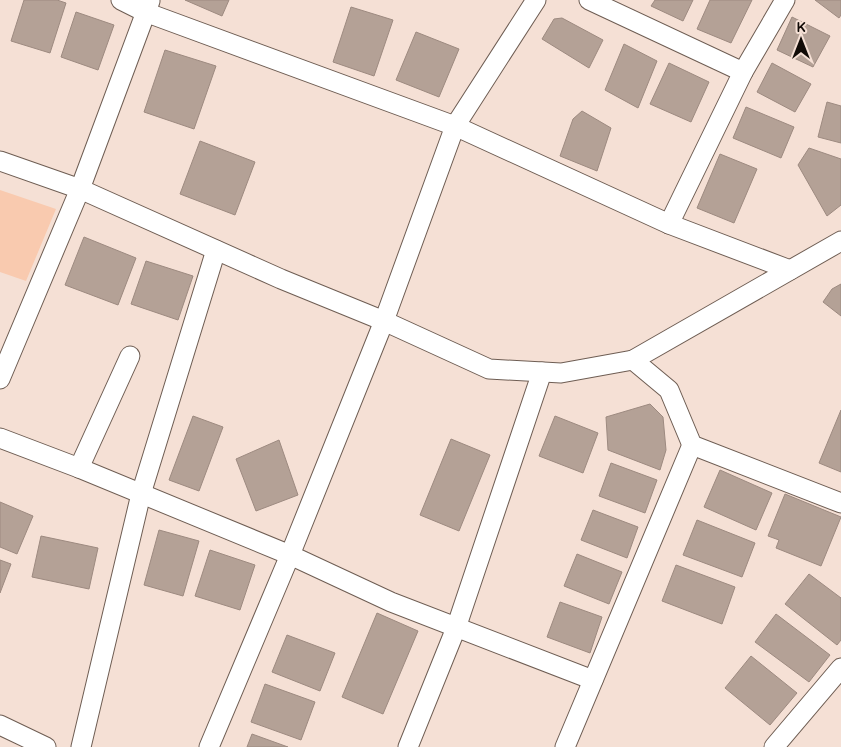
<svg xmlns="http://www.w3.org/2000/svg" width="841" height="747" viewBox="0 0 841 747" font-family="Quicksand,sans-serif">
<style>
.green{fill:#f9caaf}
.building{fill:#b4a196;stroke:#9d8a80}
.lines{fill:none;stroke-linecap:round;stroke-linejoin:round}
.minor-casing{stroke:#6e5d53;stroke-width:21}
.minor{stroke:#fff;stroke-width:19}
</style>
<rect width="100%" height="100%" fill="#f5e0d5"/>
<path class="green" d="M0,190L56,209L26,281L0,272Z"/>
<g class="building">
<path d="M24,0H57L66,3L50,53L11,41Z"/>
<path d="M185,0H229L222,16Z"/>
<path d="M655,0H693L683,21L651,6Z"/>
<path d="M710,0H752L731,43L697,29Z"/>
<path d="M815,0H841V15L839,18Z"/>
<path d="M351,7L393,20L374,76L333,62Z"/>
<path d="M76,12L114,25L98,70L61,57Z"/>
<path d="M792,17L830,36L813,67L777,50Z"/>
<path d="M562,18L603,40L589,68L542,39L554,19Z"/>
<path d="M416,32L459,49L439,97L396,80Z"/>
<path d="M624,44L657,61L638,108L605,90Z"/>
<path d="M165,50L216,66L194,129L144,112Z"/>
<path d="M669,63L709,82L691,122L650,104Z"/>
<path d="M772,63L811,84L795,112L757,92Z"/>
<path d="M827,102L841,106V143L818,137Z"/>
<path d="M746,107L794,127L781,158L733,138Z"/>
<path d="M582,111L611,128L597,171L560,156L573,119Z"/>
<path d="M200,141L255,162L235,215L180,194Z"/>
<path d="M809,148L841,159V205L827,216L798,165Z"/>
<path d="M720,154L757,169L734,223L697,208Z"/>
<path d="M84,237L136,258L118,305L65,285Z"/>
<path d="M146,261L193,276L178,320L131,304Z"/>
<path d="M841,284V316L823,302L832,289Z"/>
<path d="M650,404L663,417L666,450L660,470L608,450L606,417Z"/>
<path d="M841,410V472L819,463Z"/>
<path d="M193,416L223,427L199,491L169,480Z"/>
<path d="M555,416L598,433L583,473L539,456Z"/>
<path d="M451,439L490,455L459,531L420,515Z"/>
<path d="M279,440L298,495L256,511L236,459Z"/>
<path d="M611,463L657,480L645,513L599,496Z"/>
<path d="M720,470L772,493L756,530L704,507Z"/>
<path d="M785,494L841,517L821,566L776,548L779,540L768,536Z"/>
<path d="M0,502L33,516L17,554L0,547Z"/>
<path d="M593,510L638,527L627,558L581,540Z"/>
<path d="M697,520L755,543L742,577L683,555Z"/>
<path d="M159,530L199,541L183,596L144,585Z"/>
<path d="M41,536L98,548L89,589L32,577Z"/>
<path d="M210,550L255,565L240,610L195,596Z"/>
<path d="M577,554L622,572L609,604L564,586Z"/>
<path d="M0,560L11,564L0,593Z"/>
<path d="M676,565L735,587L722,624L662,601Z"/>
<path d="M809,574L841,598V640L837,645L785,604Z"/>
<path d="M560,602L602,617L590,653L547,637Z"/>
<path d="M377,613L418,631L383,714L342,697Z"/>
<path d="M776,614L830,655L809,682L755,642Z"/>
<path d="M287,635L335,653L320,691L272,672Z"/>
<path d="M751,656L797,693L770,725L725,688Z"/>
<path d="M265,684L315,702L301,740L251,722Z"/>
<path d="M252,734L288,747H247Z"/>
</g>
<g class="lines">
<defs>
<g id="minor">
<path d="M121,0L145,12L455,126L669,224L790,270"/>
<path d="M589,0L743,72"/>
<path d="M0,161L80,189L281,279L384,321L489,369L561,373L633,360L841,241"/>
<path d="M669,224L743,72L785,0"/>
<path d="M633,360L669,390L692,445L841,503"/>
<path d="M0,379L80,189L150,1"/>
<path d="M0,438L79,468L290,555L391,602L593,680"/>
<path d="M79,468L130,356"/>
<path d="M0,725L46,747"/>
<path d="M81,747L141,494L216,250"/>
<path d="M209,747L290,555L384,321L455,126L536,0"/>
<path d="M408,747L456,628L542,372"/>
<path d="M565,747L692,445"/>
<path d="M774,747L841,668"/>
</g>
</defs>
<use href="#minor" class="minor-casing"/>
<use href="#minor" class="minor"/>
</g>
<g transform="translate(801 40)" stroke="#f5e0d5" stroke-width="4" paint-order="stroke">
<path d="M0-4L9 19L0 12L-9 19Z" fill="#110b07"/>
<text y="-8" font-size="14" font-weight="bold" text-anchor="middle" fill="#110b07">K</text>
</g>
</svg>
